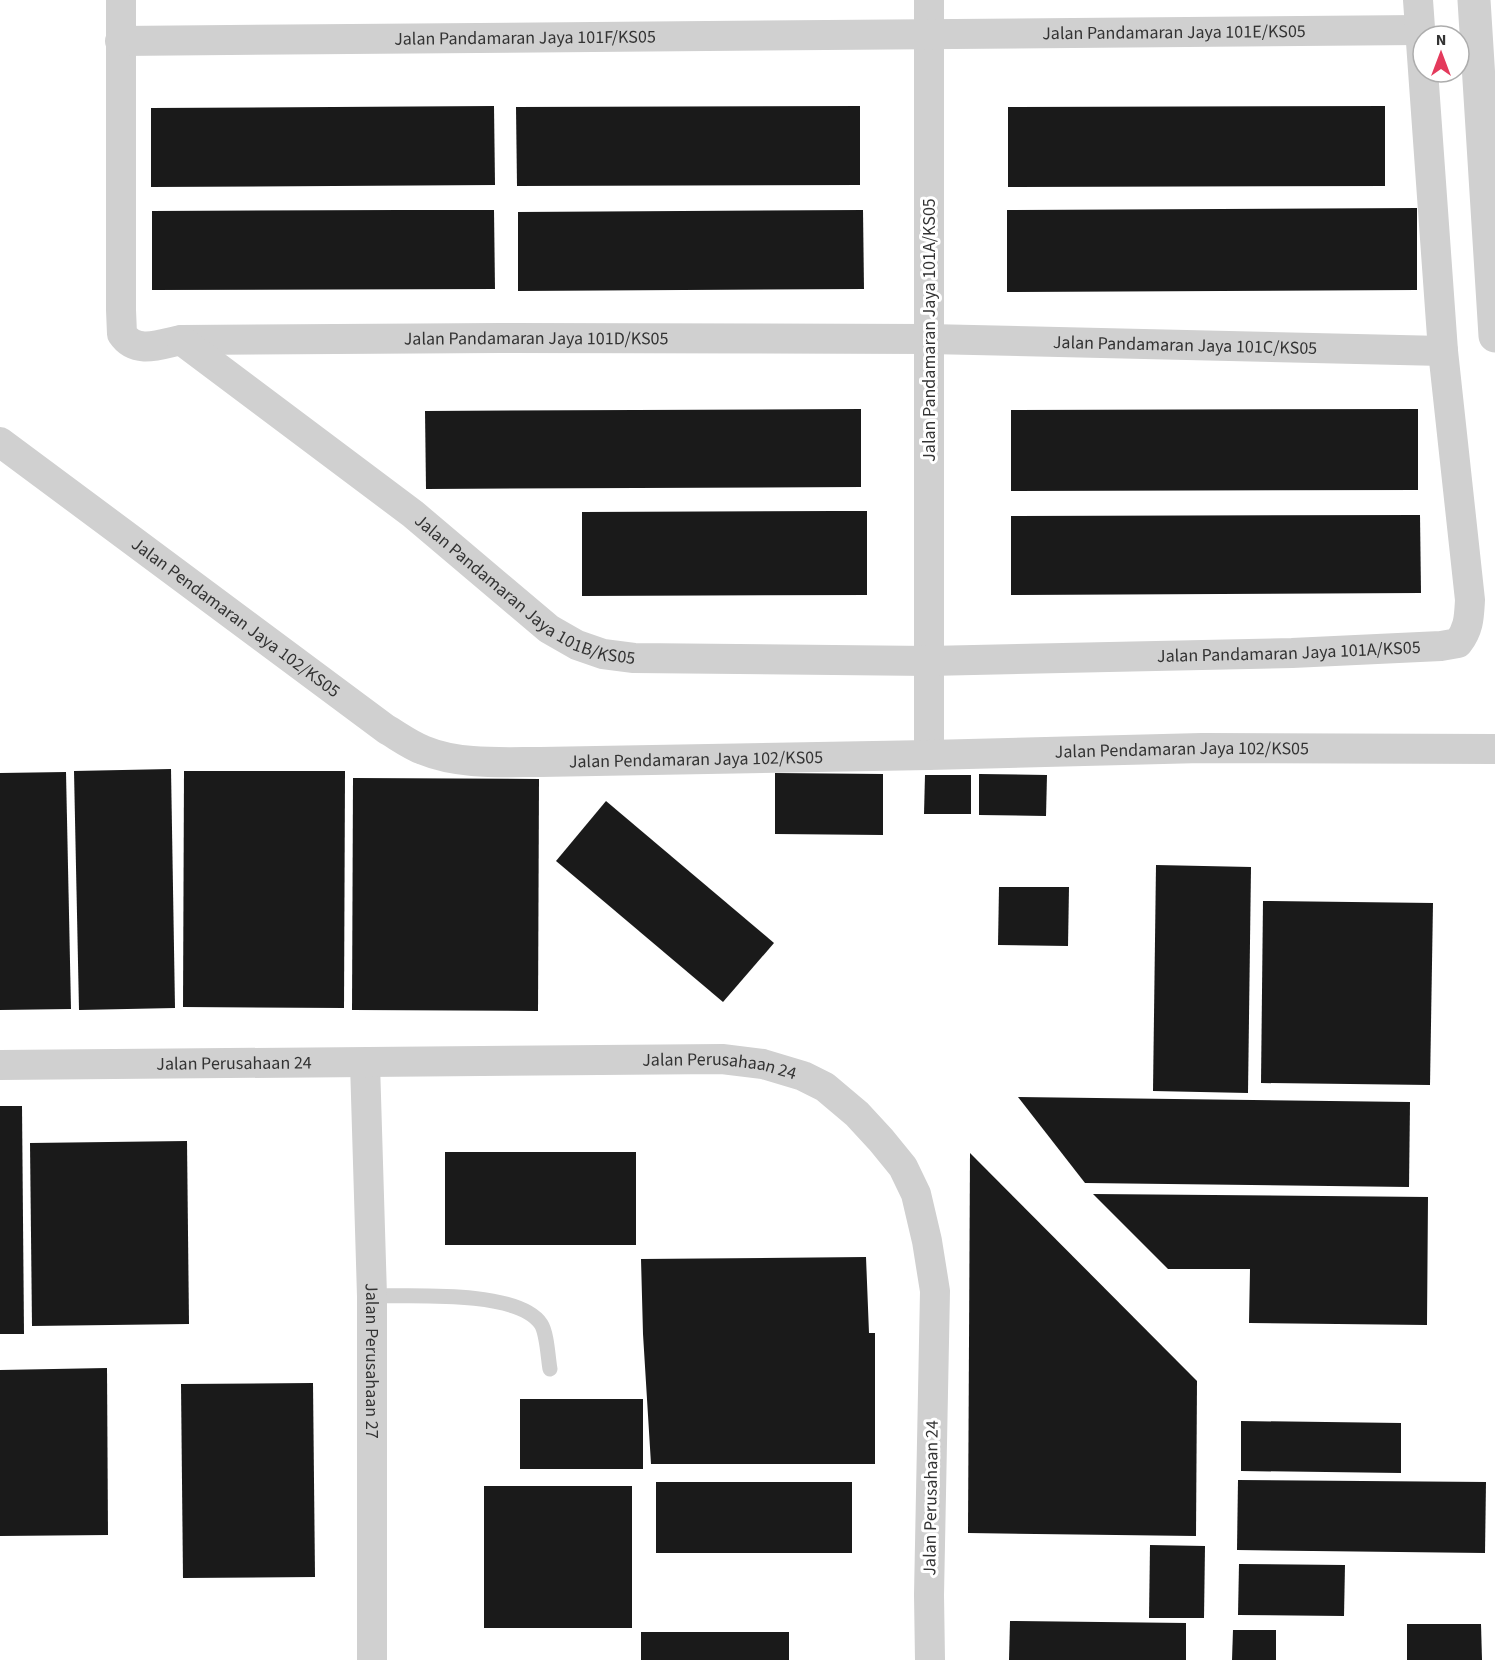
<svg xmlns="http://www.w3.org/2000/svg" width="1495" height="1660" viewBox="0 0 1495 1660" font-family="'Source Sans 3',sans-serif">
<style>
.building{fill:#1a1a1a}
.lines{fill:none;stroke-linecap:round;stroke-linejoin:round}
.service{stroke:#d0d0d0;stroke-width:15}
.minor{stroke:#d0d0d0;stroke-width:30}
.tertiary{stroke:#d0d0d0;stroke-width:33}
.labels{text-anchor:middle;dominant-baseline:central;stroke-width:6;stroke-linejoin:round;paint-order:stroke}
.street-label{font-size:18px;fill:#333;stroke:#fff}
</style>
<rect width="100%" height="100%" fill="#fff"/>
<g class="building">
<path d="M494,106L495,185L151,187V108Z"/>
<path d="M860,106V185L517,186L516,107Z"/>
<path d="M1385,106V186L1008,187V107Z"/>
<path d="M1417,208V290L1007,292V210Z"/>
<path d="M401,210H494L495,289L152,290V211Z"/>
<path d="M863,210L864,289L518,291V212Z"/>
<path d="M861,409V487L426,489L425,411Z"/>
<path d="M1418,409V490L1011,491V410Z"/>
<path d="M835,511H867V595L582,596V512Z"/>
<path d="M1420,515L1421,593L1011,595V516Z"/>
<path d="M171,769L175,1008L79,1010L74,771Z"/>
<path d="M184,771H345L344,1008L183,1007Z"/>
<path d="M66,772L71,1009L0,1010V773Z"/>
<path d="M775,773L883,774V835L775,834Z"/>
<path d="M979,774L1047,775L1046,816L979,815Z"/>
<path d="M925,775H971V814H924Z"/>
<path d="M353,778L539,779L538,1011L352,1010Z"/>
<path d="M606,801L774,943L723,1002L556,861Z"/>
<path d="M1156,865L1251,867L1248,1093L1153,1091Z"/>
<path d="M999,887H1069L1068,946L998,945Z"/>
<path d="M1263,901L1433,903L1430,1085L1261,1083Z"/>
<path d="M1018,1097L1410,1102L1409,1187L1085,1183Z"/>
<path d="M0,1106H22L24,1334H0Z"/>
<path d="M187,1141L189,1324L32,1326L30,1143Z"/>
<rect x="445" y="1152" width="191" height="93"/>
<path d="M970,1153L1197,1381L1196,1536L968,1533Z"/>
<path d="M1093,1194L1428,1197L1427,1325L1249,1323L1250,1269H1168Z"/>
<path d="M866,1257L869,1333H875V1464H651L643,1334L641,1259Z"/>
<path d="M107,1368L108,1535L0,1536V1370Z"/>
<path d="M313,1383L315,1577L183,1578L181,1384Z"/>
<rect x="520" y="1399" width="123" height="70"/>
<path d="M1241,1421L1401,1423V1473L1241,1471Z"/>
<path d="M1238,1480L1486,1482L1485,1553L1237,1550Z"/>
<rect x="656" y="1482" width="196" height="71"/>
<rect x="484" y="1486" width="148" height="142"/>
<path d="M1150,1545L1205,1546L1204,1618H1149Z"/>
<path d="M1239,1564L1345,1565L1344,1616L1238,1615Z"/>
<path d="M1010,1621L1186,1623V1660H1009Z"/>
<path d="M1407,1624H1481L1482,1660H1407Z"/>
<path d="M1233,1630H1276V1660H1232Z"/>
<rect x="641" y="1632" width="148" height="28"/>
</g>
<g class="lines">
<path class="service" d="M372,1296C411,1296 519,1290 541,1324C547,1333 548,1358 550,1369"/>
<g class="minor">
<path id="s1" d="M121,0V310L122,334C136,355 161,344 181,340L500,338L929,339L1443,351"/>
<path d="M929,0V755"/>
<path id="s2" d="M120,41L1419,30"/>
<path id="s3" d="M181,340L413,514L549,629L577,645L603,654L634,658L929,661L1292,653L1441,646L1458,643C1469,629 1469,617 1470,600L1443,351L1418,0"/>
<path id="s4" d="M0,442L386,729C398,736 410,745 423,750C459,765 502,762 540,762L929,755L1202,748L1495,749"/>
<path id="s5" d="M365,1063L372,1296V1660"/>
<path id="s6" d="M0,1065L722,1059L763,1064L803,1076L825,1087L857,1114L881,1140L903,1167L916,1194L927,1241L935,1291L929,1595L930,1660"/>
</g>
<path class="tertiary" d="M1474,0L1495,336"/>
</g>
<g class="labels">
<g class="street-label">
<text stroke="none"><textPath href="#s2" startOffset="1054">Jalan Pandamaran Jaya 101E/KS05</textPath></text>
<text stroke="none"><textPath href="#s2" startOffset="405">Jalan Pandamaran Jaya 101F/KS05</textPath></text>
<text transform="translate(929 330) rotate(-90)">Jalan Pandamaran Jaya 101A/KS05</text>
<text stroke="none"><textPath href="#s1" startOffset="753">Jalan Pandamaran Jaya 101D/KS05</textPath></text>
<text stroke="none"><textPath href="#s1" startOffset="1402">Jalan Pandamaran Jaya 101C/KS05</textPath></text>
<text stroke="none"><textPath href="#s3" startOffset="428">Jalan Pandamaran Jaya 101B/KS05</textPath></text>
<text stroke="none"><textPath href="#s4" startOffset="294">Jalan Pendamaran Jaya 102/KS05</textPath></text>
<text stroke="none"><textPath href="#s3" startOffset="1214">Jalan Pandamaran Jaya 101A/KS05</textPath></text>
<text stroke="none"><textPath href="#s4" startOffset="1284">Jalan Pendamaran Jaya 102/KS05</textPath></text>
<text stroke="none"><textPath href="#s4" startOffset="798">Jalan Pendamaran Jaya 102/KS05</textPath></text>
<text stroke="none"><textPath href="#s6" startOffset="234">Jalan Perusahaan 24</textPath></text>
<text stroke="none"><textPath href="#s6" startOffset="720">Jalan Perusahaan 24</textPath></text>
<text stroke="none"><textPath href="#s5" startOffset="298">Jalan Perusahaan 27</textPath></text>
<text transform="translate(931 1498) rotate(-89)">Jalan Perusahaan 24</text>
</g>
</g>
<g transform="translate(1441 54)"><circle r="28" fill="#ffffff" stroke="#adadad" stroke-width="1.5"/>
<path d="M0-4.5L10 22L0 15L-10 22Z" fill="#e43a5c"/>
<text y="-9" font-size="16" font-weight="bold" text-anchor="middle" fill="#333333">N</text>
</g>
</svg>
